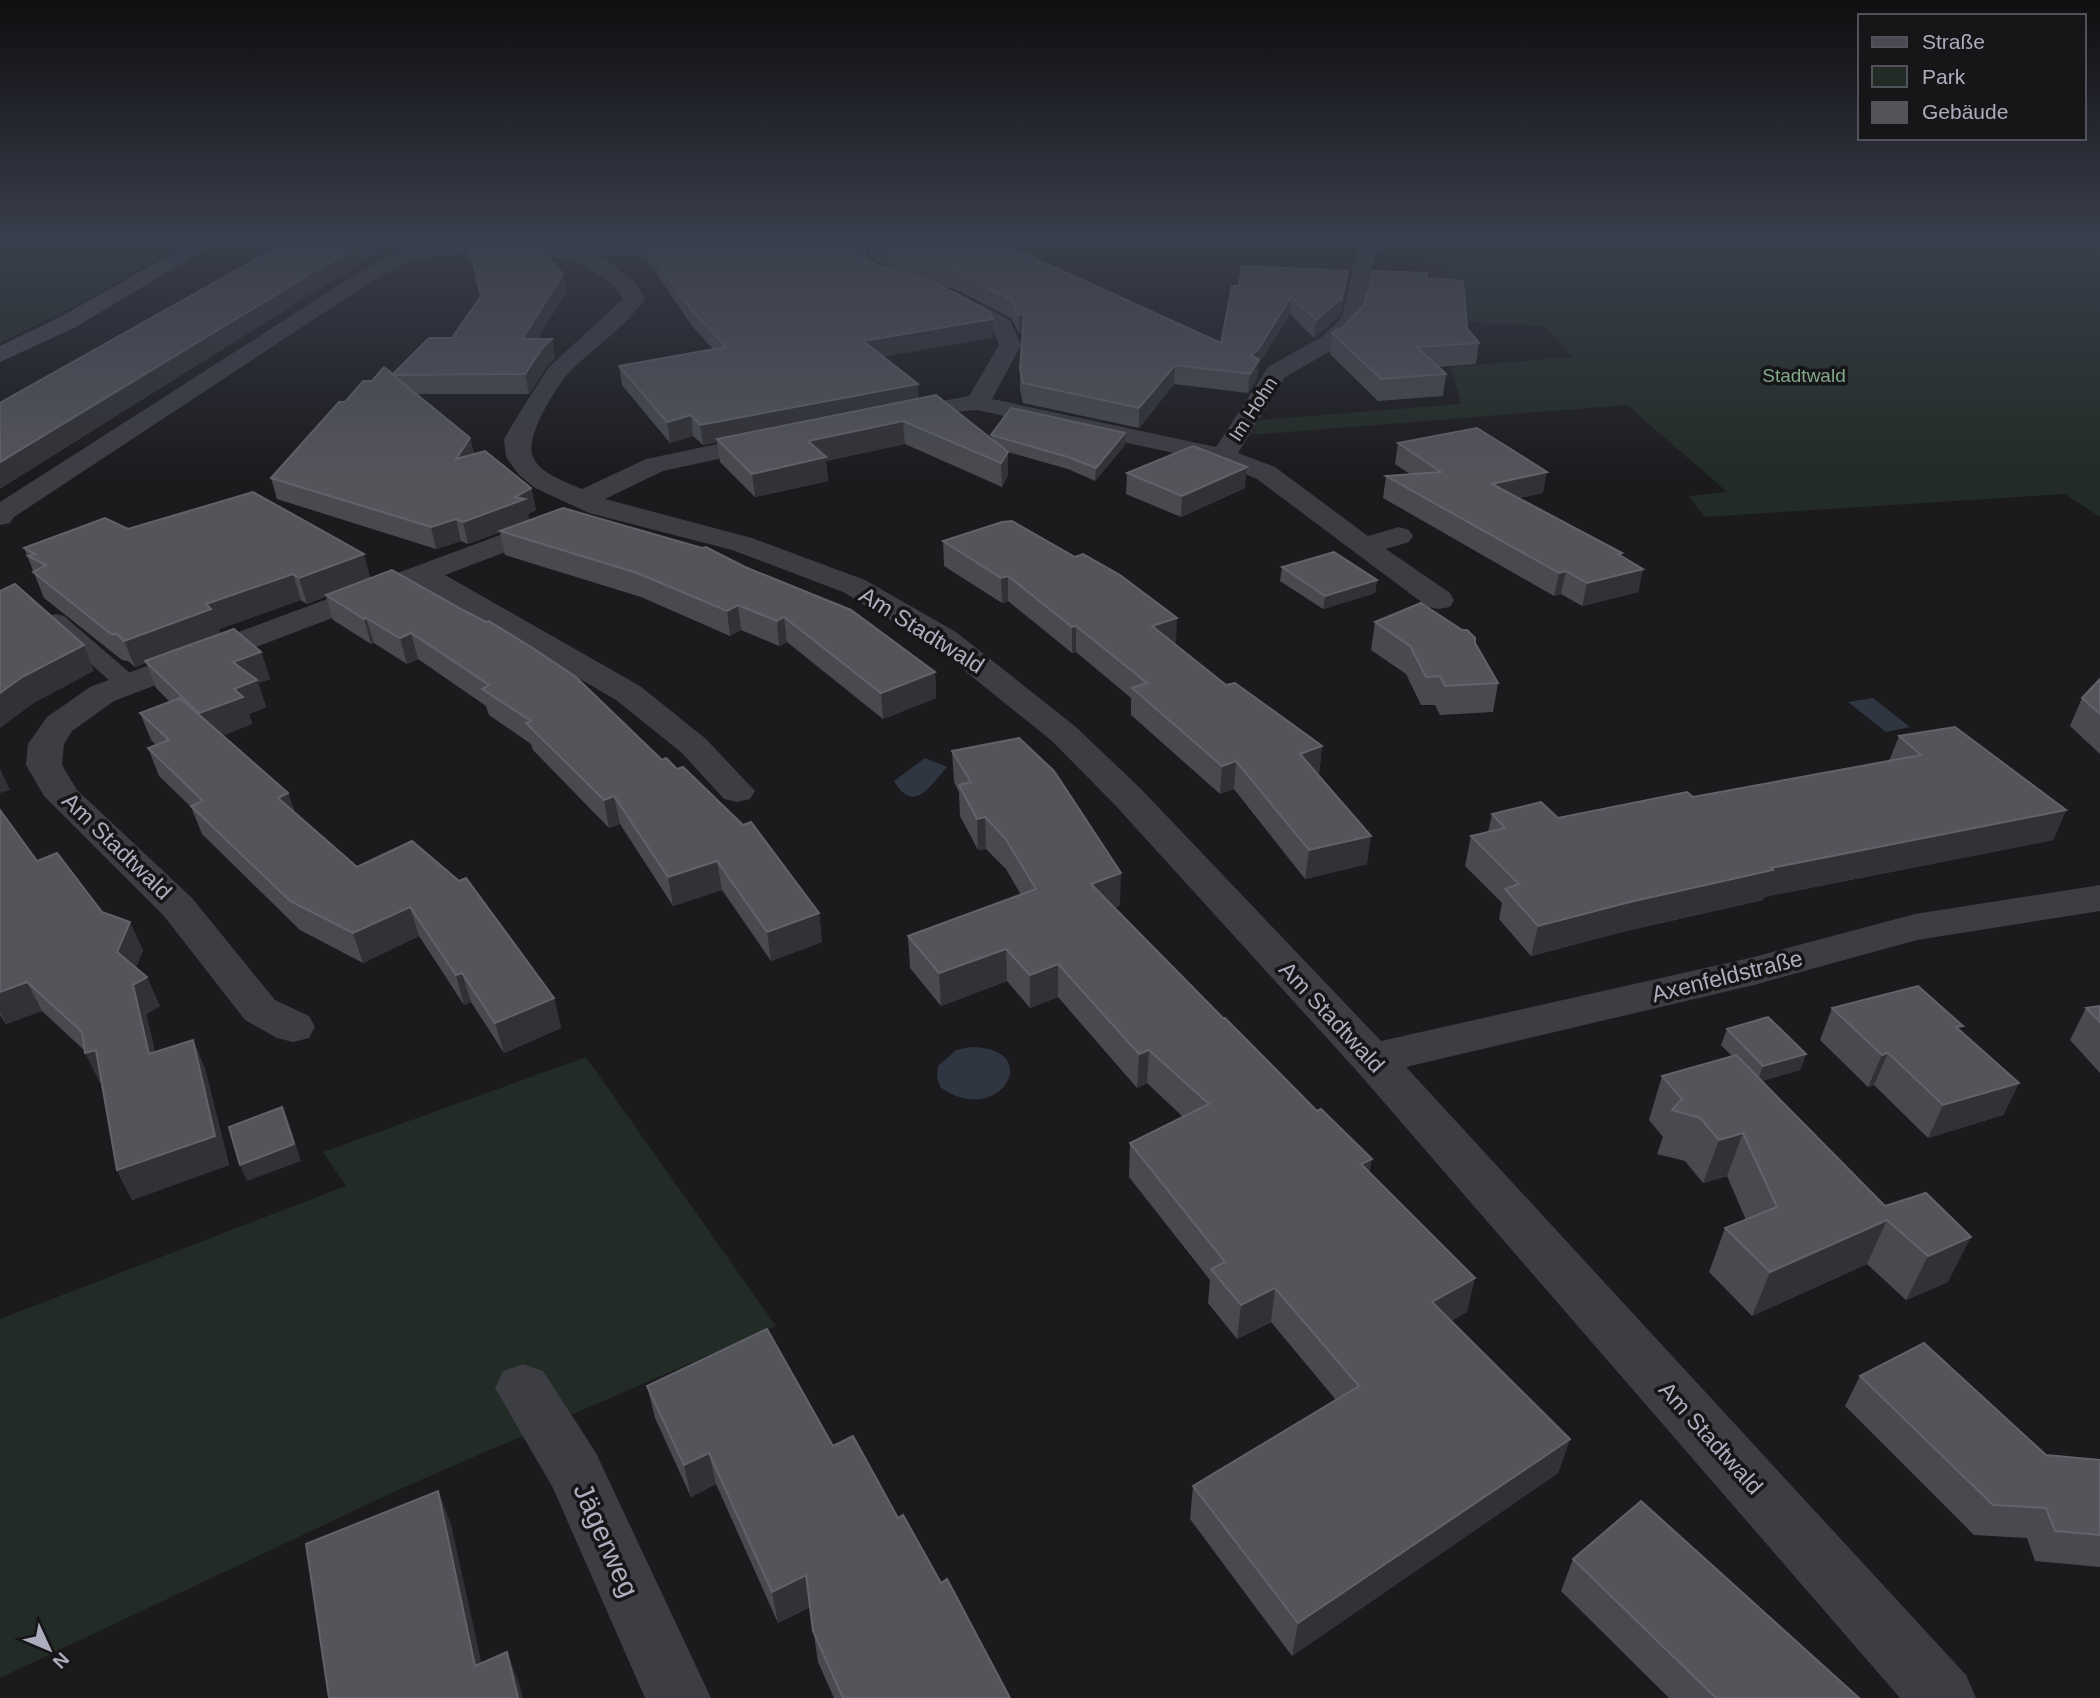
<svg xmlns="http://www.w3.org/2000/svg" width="2100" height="1698" viewBox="0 0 2100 1698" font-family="Helvetica,sans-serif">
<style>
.green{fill:#222b25}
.water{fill:#2f3642}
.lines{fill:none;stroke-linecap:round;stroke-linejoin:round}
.service{fill:#3d3d44;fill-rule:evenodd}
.minor{fill:#3d3d44;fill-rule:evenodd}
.secondary{fill:#494952;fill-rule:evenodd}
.wall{fill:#494a4f}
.shaded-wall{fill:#323236}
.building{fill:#54545b;stroke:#62626a;stroke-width:2}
.labels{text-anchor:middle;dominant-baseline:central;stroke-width:7;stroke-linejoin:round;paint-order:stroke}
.far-park-label{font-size:19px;fill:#83a88c;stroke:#161518}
.far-street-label{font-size:19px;fill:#adaebd;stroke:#161518}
.street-label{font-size:23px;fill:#adaebd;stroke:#161518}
.near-street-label{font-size:28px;fill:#adaebd;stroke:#161518}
</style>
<rect width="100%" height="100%" fill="#1b1a1d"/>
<g class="green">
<path d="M0,239H189L77,305L0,343Z"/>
<path d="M1400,239H2100V517L2065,494L1704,517L1689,496L1727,492L1627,405L1250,435L1260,420L1461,404L1451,367L1573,357L1544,326L1465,322C1459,274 1437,265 1400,239Z"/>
<path d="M586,1057L776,1326L400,1489L0,1678V1319L346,1186L323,1152Z"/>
</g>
<g class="water">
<path d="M1873,698L1910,727L1886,732L1848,702Z"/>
<path d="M925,758L947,767C930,786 914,815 894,781Z"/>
<path d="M970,1047C1047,1047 1000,1130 940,1087L937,1077L938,1066L956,1050Z"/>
</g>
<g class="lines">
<path class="service" d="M56,614L64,616L137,679L140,684L137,689L128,691L119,689L48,626L45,621L48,616Z"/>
<g class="minor">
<path d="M482,239H540L531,245L411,260L372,281L14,517L10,523L0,525V502L358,273L399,251Z"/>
<path d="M558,239H578L634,281L645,299C624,329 592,348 567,375C554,390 524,439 533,457C540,474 567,482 582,489L646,459L770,433L779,436L783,441L779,446L663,471L605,499L752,538L865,580L956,632L1076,727L1141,789L1381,1041L1754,957L1915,914L2100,885V911L1917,940L1754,985L1406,1067L1966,1675L1976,1698H1900L1356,1070L1115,805L1052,741L934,646L843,592L732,550L589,513L535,488L519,475L506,457L504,439L525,404L549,367L623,299C610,272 570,267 558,239Z"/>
<path d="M848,239H867L864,245L870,259L889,271L954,291L1010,320L1021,345L992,399L1216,447L1268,367L1323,336L1342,317L1357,250L1375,240H1389L1392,244L1374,257L1371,284L1360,324L1339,346L1285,377L1238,453L1275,467L1368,536L1399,527L1409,530L1413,536L1409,542L1386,549L1450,593L1454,600L1450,607L1439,609L1428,607L1257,479L1215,462L977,410L951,412L897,423L888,421L885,416L888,411L969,396L999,345L992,328L970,315L940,299L875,279L855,266L844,245Z"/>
<path d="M551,516L561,519L565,525L561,531L445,575L640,686L706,739L755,791L750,799L737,802L724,799L682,753L616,700L419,585L114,701L72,731L64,744L62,765L77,790L192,898L275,1000L309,1016L315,1027L309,1038L293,1042L277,1038L245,1020L164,916L44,796L26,765L28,744L47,717L90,687Z"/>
<path d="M523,1364L543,1371L596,1453L711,1698H645L553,1488L495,1388L503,1371Z"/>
</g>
<path class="secondary" d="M198,239H222L76,327L0,362V346L60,317Z"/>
</g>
<g class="wall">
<path d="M464,239L565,240L568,257H548L567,291L537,339H552L555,358L547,366L529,394H416L470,438L474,454L531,488L536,510L528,514L529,521L935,672L936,698L883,719L787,642L779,646L741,630L730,636L641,597L505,555L500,532L468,544L461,541L436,549L277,499L271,478L345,402L372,381L393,374L452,338L481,297L472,259L467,256Z"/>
<path d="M583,239H846L852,251L993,338L883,356L918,384V399L992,439L991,435L1125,445L1095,481L1068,469L1008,452V475L1002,487L905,444L826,461L828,481L755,497L720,462L717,442L703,445L693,436L670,443L622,385L619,366L713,349L692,326L644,255L605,256Z"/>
<path d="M867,239H1029L1007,246L1221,343L1232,286L1346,289L1340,316L1314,338L1290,314L1258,365L1257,379L1248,393L1174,384L1139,428L1023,403L1020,389V369L1022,333H1019L1011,318L955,289L890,269L872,257L867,245Z"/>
<path d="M1426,278L1479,343L1476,364L1438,367L1446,374L1443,396L1378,401L1330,354L1332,333Z"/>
<path d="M1398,443L1543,493L1519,498L1643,569L1638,592L1582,606L1561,594L1554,596L1383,498L1386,476L1410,474L1395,464Z"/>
<path d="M1127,473L1245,488L1181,517L1126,494Z"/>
<path d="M128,529L371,578L819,913L822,942L771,961L722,890L673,906L620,824L609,828L533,750L531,744L489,715L486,706L418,659L407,664L374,643L371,644L333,620L326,596L307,604L301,600L219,629L220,634L261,652L270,679L258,683L266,707L249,714L252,724L223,735L288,793L295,813L357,867L554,998L561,1028L504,1053L471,1002L464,1005L419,936L363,963L300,930L202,834L191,807L159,776L148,748L156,745L151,740L140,713L170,702L156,688L146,663L135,667L128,661L122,660L44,598L24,548Z"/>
<path d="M943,541L1176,644H1175L1226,685L1322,746L1319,774H1317L1367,864L1305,879L1234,789L1220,794L1131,715V698L1076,652L1072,653L1008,601L1002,603L944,566Z"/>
<path d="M1282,567L1377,580L1375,593L1323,609L1280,581Z"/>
<path d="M1375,622L1475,643L1498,683L1493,712L1440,715L1435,705H1421L1406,674L1371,650Z"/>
<path d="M2100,679V754L2070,726L2082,698Z"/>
<path d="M1899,736L2066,810L2053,840L1764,897L1763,900L1626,931L1531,956L1499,919L1502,903L1465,866L1471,836L1488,832L1492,814L1558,818L1693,797L1889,761Z"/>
<path d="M952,751L1120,905L1114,908L1370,1172L1467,1312L1451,1321L1570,1439L1558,1473L1292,1656L1190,1519L1193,1486L1336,1400L1271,1322L1237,1339L1208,1303L1210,1280L1129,1177L1130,1143L1183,1117L1147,1083L1137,1088L1058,997L1030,1008L1007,981L941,1006L910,968L908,936L1021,895L1006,869L986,849L978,850L960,816L959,792L954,782Z"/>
<path d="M0,810L37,861L102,912L143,950L136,967L160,1006L146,1014L155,1052L193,1040L205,1069L229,1165L132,1200L117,1170L102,1082L100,1083L85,1051L42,1011L6,1024L0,1015Z"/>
<path d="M2100,1006V1073L2070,1040L2086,1008Z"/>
<path d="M1832,1008L1960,1031L2019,1083L2003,1115L1928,1138L1874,1085L1868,1087L1820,1040Z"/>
<path d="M1727,1029L1806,1054L1800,1070L1762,1081L1885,1206L1926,1193L1948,1282L1906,1300L1867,1264L1752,1316L1709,1272L1725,1228L1746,1220L1727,1176L1703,1183L1685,1161L1657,1154L1663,1137L1649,1120L1662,1076L1732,1056L1721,1045Z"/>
<path d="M1860,1376L2046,1455L2100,1460V1567L2035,1561L2027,1538L1974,1535L1845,1406Z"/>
<path d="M647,1386L833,1446L898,1518L941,1583L1010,1698H834L818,1662L810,1607L778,1623L716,1484L691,1497L655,1418Z"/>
<path d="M1573,1559L1859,1698H1669L1561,1591Z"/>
</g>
<g class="shaded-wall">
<path d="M368,239H399L0,489V462Z"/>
<path d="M445,239H461L446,242Z"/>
<path d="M985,239H1029L985,253Z"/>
<path d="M1348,271L1346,289L1340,316L1314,338L1316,320Z"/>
<path d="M563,274L567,291L526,357L522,339Z"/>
<path d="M1291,297L1290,314L1258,365L1257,379L1248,393L1251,356Z"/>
<path d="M1024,314V332L1019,333L1018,315Z"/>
<path d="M993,319V338L864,360L863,341Z"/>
<path d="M552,339L555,358L547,366L529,394L525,374L543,347Z"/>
<path d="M1175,365L1174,384L1139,428V408Z"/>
<path d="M918,384L919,403L717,439V442L703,445L700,425Z"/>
<path d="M691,415L693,436L670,443L667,422Z"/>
<path d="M903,421L905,444L826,461L828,481L755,497L752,474L808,441Z"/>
<path d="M1125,433V445L1095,481L1096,468Z"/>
<path d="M470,438L475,459H456Z"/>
<path d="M1008,452V475L1002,487L1001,463Z"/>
<path d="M1247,467L1245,488L1181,517L1182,496Z"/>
<path d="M1547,472L1543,493L1488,505L1492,484Z"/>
<path d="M531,488L536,510L528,514L529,521L468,544L463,522Z"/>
<path d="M456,519L461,541L436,549L431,527Z"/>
<path d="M1622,553L1617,575L1643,569L1638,592L1582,606L1587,583L1618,554Z"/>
<path d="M364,554L371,580L307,604L299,578Z"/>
<path d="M1566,571L1561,594L1554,596L1559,573Z"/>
<path d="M293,574L301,600L219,629L221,636L145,661L146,663L135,667L124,641L206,604Z"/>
<path d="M1008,576V601L1002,603L1001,578Z"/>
<path d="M1377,580L1375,593L1323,609L1325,596Z"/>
<path d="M738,605L741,630L730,636L727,611Z"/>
<path d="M784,617L787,642L779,646L777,621Z"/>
<path d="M366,618L374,643L371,644L364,619Z"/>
<path d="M1177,618L1176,644L1151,652L1152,626Z"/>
<path d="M1076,626V652L1072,653V627Z"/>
<path d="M411,633L418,659L407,664L400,638Z"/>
<path d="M84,645L94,671L34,703L0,728V693L22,677Z"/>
<path d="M261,652L270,679L258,683L266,707L249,714L252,724L210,741L199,713L233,662Z"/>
<path d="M935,672L936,698L883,719L881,693Z"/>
<path d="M1322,746L1319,774L1297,782L1300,754Z"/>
<path d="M1236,761L1234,789L1220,794L1222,766Z"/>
<path d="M0,769L10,790L0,793Z"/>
<path d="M288,793L298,821L278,798Z"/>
<path d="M614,796L620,824L609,828L604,800Z"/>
<path d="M2066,810L2053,840L1764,897L1763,900L1626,931L1531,956L1538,926L1634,901L1771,868Z"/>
<path d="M985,817L986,849L978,850L977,819Z"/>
<path d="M1371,836L1367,864L1305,879L1309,850Z"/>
<path d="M717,861L722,890L673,906L668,877Z"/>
<path d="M1121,873L1120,905L1090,916L1091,884Z"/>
<path d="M410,907L419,936L363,963L353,933Z"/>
<path d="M819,913L822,942L771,961L767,932Z"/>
<path d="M130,922L143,950L130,981L117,952Z"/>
<path d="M1006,949L1007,981L941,1006L939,973Z"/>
<path d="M1058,964V997L1030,1008V975Z"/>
<path d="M462,973L471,1002L464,1005L456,975Z"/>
<path d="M147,977L160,1006L146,1014L162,1084L149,1054L133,985Z"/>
<path d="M27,982L42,1011L6,1024L0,1013V992Z"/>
<path d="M554,998L561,1028L504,1053L495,1023Z"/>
<path d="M193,1040L205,1069L229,1165L132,1200L117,1170Z"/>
<path d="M96,1050L110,1079L100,1083L85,1053Z"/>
<path d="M1149,1050L1147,1083L1137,1088L1139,1054Z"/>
<path d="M1888,1053L1874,1085L1868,1087L1882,1055Z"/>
<path d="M1806,1054L1800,1070L1757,1082L1763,1066Z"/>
<path d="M2019,1083L2003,1115L1928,1138L1943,1105Z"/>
<path d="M282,1107L289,1123L301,1161L247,1181L240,1165Z"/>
<path d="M1743,1133L1727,1176L1703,1183L1719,1140Z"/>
<path d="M1372,1159L1366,1193L1361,1164Z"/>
<path d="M1887,1220L1867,1264L1752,1316L1770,1272Z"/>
<path d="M1971,1237L1948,1282L1906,1300L1928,1256Z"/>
<path d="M1475,1278L1467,1312L1424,1336L1432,1302Z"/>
<path d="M1275,1288L1271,1322L1237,1339L1241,1305Z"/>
<path d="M1570,1439L1558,1473L1292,1656L1298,1623Z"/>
<path d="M709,1453L716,1484L691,1497L684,1465Z"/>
<path d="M438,1491L451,1524L489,1697L475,1666Z"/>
<path d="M806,1575L811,1606L778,1623L772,1592Z"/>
<path d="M507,1652L519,1683L523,1698H518Z"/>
</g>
<g class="building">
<path d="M292,239H368L0,462V403Z"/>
<path d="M464,239H565L532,241L563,274L522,339H552L543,347L525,374L393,375L470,438L456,459L485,451L531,488L515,497L525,499L463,522L456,519L431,527L271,478L339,402H345L363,381H372L384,367L393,374L429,338H452L481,296L468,242Z"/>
<path d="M642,239H846L852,251L873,264L938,284L990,312L993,319L863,341L918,384L700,425L691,415L667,422L619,366L726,347L690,308Z"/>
<path d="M871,239H992L1221,343L1232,286H1239L1242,266L1348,271L1342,298L1316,320L1291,297L1259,348L1251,356L1259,359L1250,374L1175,365L1139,408L1023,383L1020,369L1024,314L1018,315L1011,300L955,271L889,252Z"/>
<path d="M1374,271L1427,273L1426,278L1463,281L1467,328L1479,343L1417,347L1446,374L1381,379L1332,333L1343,327L1364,305Z"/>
<path d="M936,395L1008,452L1001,463L903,421L808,441L826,457L752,474L717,439Z"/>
<path d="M1011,408L1125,433L1096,468L1068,457L991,435Z"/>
<path d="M1477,428L1547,472L1492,484L1622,553L1618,554L1643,569L1587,583L1566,571L1559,573L1386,476L1441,472L1398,443Z"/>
<path d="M1193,446L1247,467L1182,496L1127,473Z"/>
<path d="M253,492L364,554L299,578L293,574L206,604L211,609L124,641L117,634H111L33,572L46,565L28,556L35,554L24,548L105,518L128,529Z"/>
<path d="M563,508L702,548L706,547L745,567L851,610L935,672L881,693L784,617L777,621L738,605L727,611L637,573L500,531Z"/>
<path d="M1012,521L1075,557L1083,554L1120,575L1177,618L1152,626L1226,685L1235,683L1322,746L1300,754L1371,836L1309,850L1236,761L1222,766L1132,688L1147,683L1076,626L1072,627L1008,576L1001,578L943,541L1002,522Z"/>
<path d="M1334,552L1377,580L1325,596L1282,567Z"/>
<path d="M392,570L463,610L486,622L489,621L531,647L576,677L662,760L666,758L677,769L683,767L743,825L751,822L819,913L767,932L717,861L668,877L614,796L604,800L526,723L531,721L482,689L489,685L411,633L400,638L366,618L364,619L326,595Z"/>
<path d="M15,584L84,645L22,677L0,693V591Z"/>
<path d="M1421,603L1462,630H1467L1475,638V643L1498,683L1445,686L1440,676L1426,677L1410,646L1375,622Z"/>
<path d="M234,629L261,652L233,662L257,680L234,689L243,697L199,713L145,661Z"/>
<path d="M2100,679V714L2082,698Z"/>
<path d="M180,698L288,793L278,798L357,867L412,841L459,881L466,878L554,998L495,1023L462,973L456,975L410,907L353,933L290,901L191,806L203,801L148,748L169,740L140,713Z"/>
<path d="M1955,727L2066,810L1771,868L1773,870L1634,901L1538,926L1505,889L1519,884L1471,836L1505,828L1492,814L1541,802L1558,818L1687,792L1693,797L1921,755L1899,736Z"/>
<path d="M1019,738L1054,771L1121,873L1091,884L1223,1018H1225L1317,1111L1321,1109L1372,1159L1361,1164L1475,1278L1432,1302L1570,1439L1298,1623L1193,1486L1359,1386L1275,1288L1241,1305L1211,1269L1225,1262L1130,1143L1209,1104L1149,1050L1139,1054L1058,964L1030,975L1006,949L939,973L908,936L1036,889L1005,838L985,817L977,819L959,785L971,782L952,751Z"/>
<path d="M0,810L37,861L57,853L102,912L130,922L117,952L147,977L133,985L149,1054L193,1040L215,1136L117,1170L96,1050L85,1053L82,1032L27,982L0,992Z"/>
<path d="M1918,986L1963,1026L1956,1027L2019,1083L1943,1105L1888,1053L1882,1055L1832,1008Z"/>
<path d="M2100,1006V1022L2086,1008Z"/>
<path d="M1768,1017L1806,1054L1763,1066L1727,1029Z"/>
<path d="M1736,1055L1885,1206L1926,1193L1971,1237L1928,1256L1887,1220L1770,1272L1725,1228L1777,1207L1743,1133L1719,1140L1700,1118L1672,1110L1682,1099L1662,1076Z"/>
<path d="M282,1107L294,1144L240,1165L229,1127Z"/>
<path d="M767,1329L833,1446L853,1436L898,1518L903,1515L941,1583L947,1579L1010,1698H843L813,1631L806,1575L772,1592L709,1453L684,1465L647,1386Z"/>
<path d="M1924,1343L2046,1455L2100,1460V1535L2055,1531L2046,1508L1993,1505L1860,1376Z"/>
<path d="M438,1491L475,1666L507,1652L518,1698H329L306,1544Z"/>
<path d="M1641,1501L1859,1698H1716L1573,1559Z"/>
</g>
<linearGradient id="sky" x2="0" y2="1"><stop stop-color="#0f0e10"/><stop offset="0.5" stop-color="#393e4c"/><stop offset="1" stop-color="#393e4c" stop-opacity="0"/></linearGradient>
<rect width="2100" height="477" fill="url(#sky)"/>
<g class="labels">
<g class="far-park-label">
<text x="1804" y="375">Stadtwald</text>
</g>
<g class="far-street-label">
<text transform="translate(1253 409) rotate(-57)">Im Hohn</text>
</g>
<g class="street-label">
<text transform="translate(922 630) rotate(32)">Am Stadtwald</text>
<text transform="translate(117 846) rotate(44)">Am Stadtwald</text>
<text transform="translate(1727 976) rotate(-14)">Axenfeldstraße</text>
<text transform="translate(1332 1017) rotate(47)">Am Stadtwald</text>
<text transform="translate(1711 1438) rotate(48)">Am Stadtwald</text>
</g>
<g class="near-street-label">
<text transform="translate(606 1540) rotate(66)">Jägerweg</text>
</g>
</g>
<rect x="1858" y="14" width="228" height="126" fill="#161518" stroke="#52525a" stroke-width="2"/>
<rect x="1872" y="37" width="35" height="10" fill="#494952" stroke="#52525a" stroke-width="2"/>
<text x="1922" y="49" font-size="21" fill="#adaebd">Straße</text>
<rect x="1872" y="66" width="35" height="21" fill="#222b25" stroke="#52525a" stroke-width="2"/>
<text x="1922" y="84" font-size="21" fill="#adaebd">Park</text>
<rect x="1872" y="102" width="35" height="21" fill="#54545b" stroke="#52525a" stroke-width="2"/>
<text x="1922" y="119" font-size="21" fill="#adaebd">Gebäude</text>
<g transform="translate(49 1649) rotate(134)" stroke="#161518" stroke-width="5" paint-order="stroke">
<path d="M0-5L12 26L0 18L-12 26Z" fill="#adaebd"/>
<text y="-10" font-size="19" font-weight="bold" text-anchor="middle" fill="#adaebd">N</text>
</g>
</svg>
